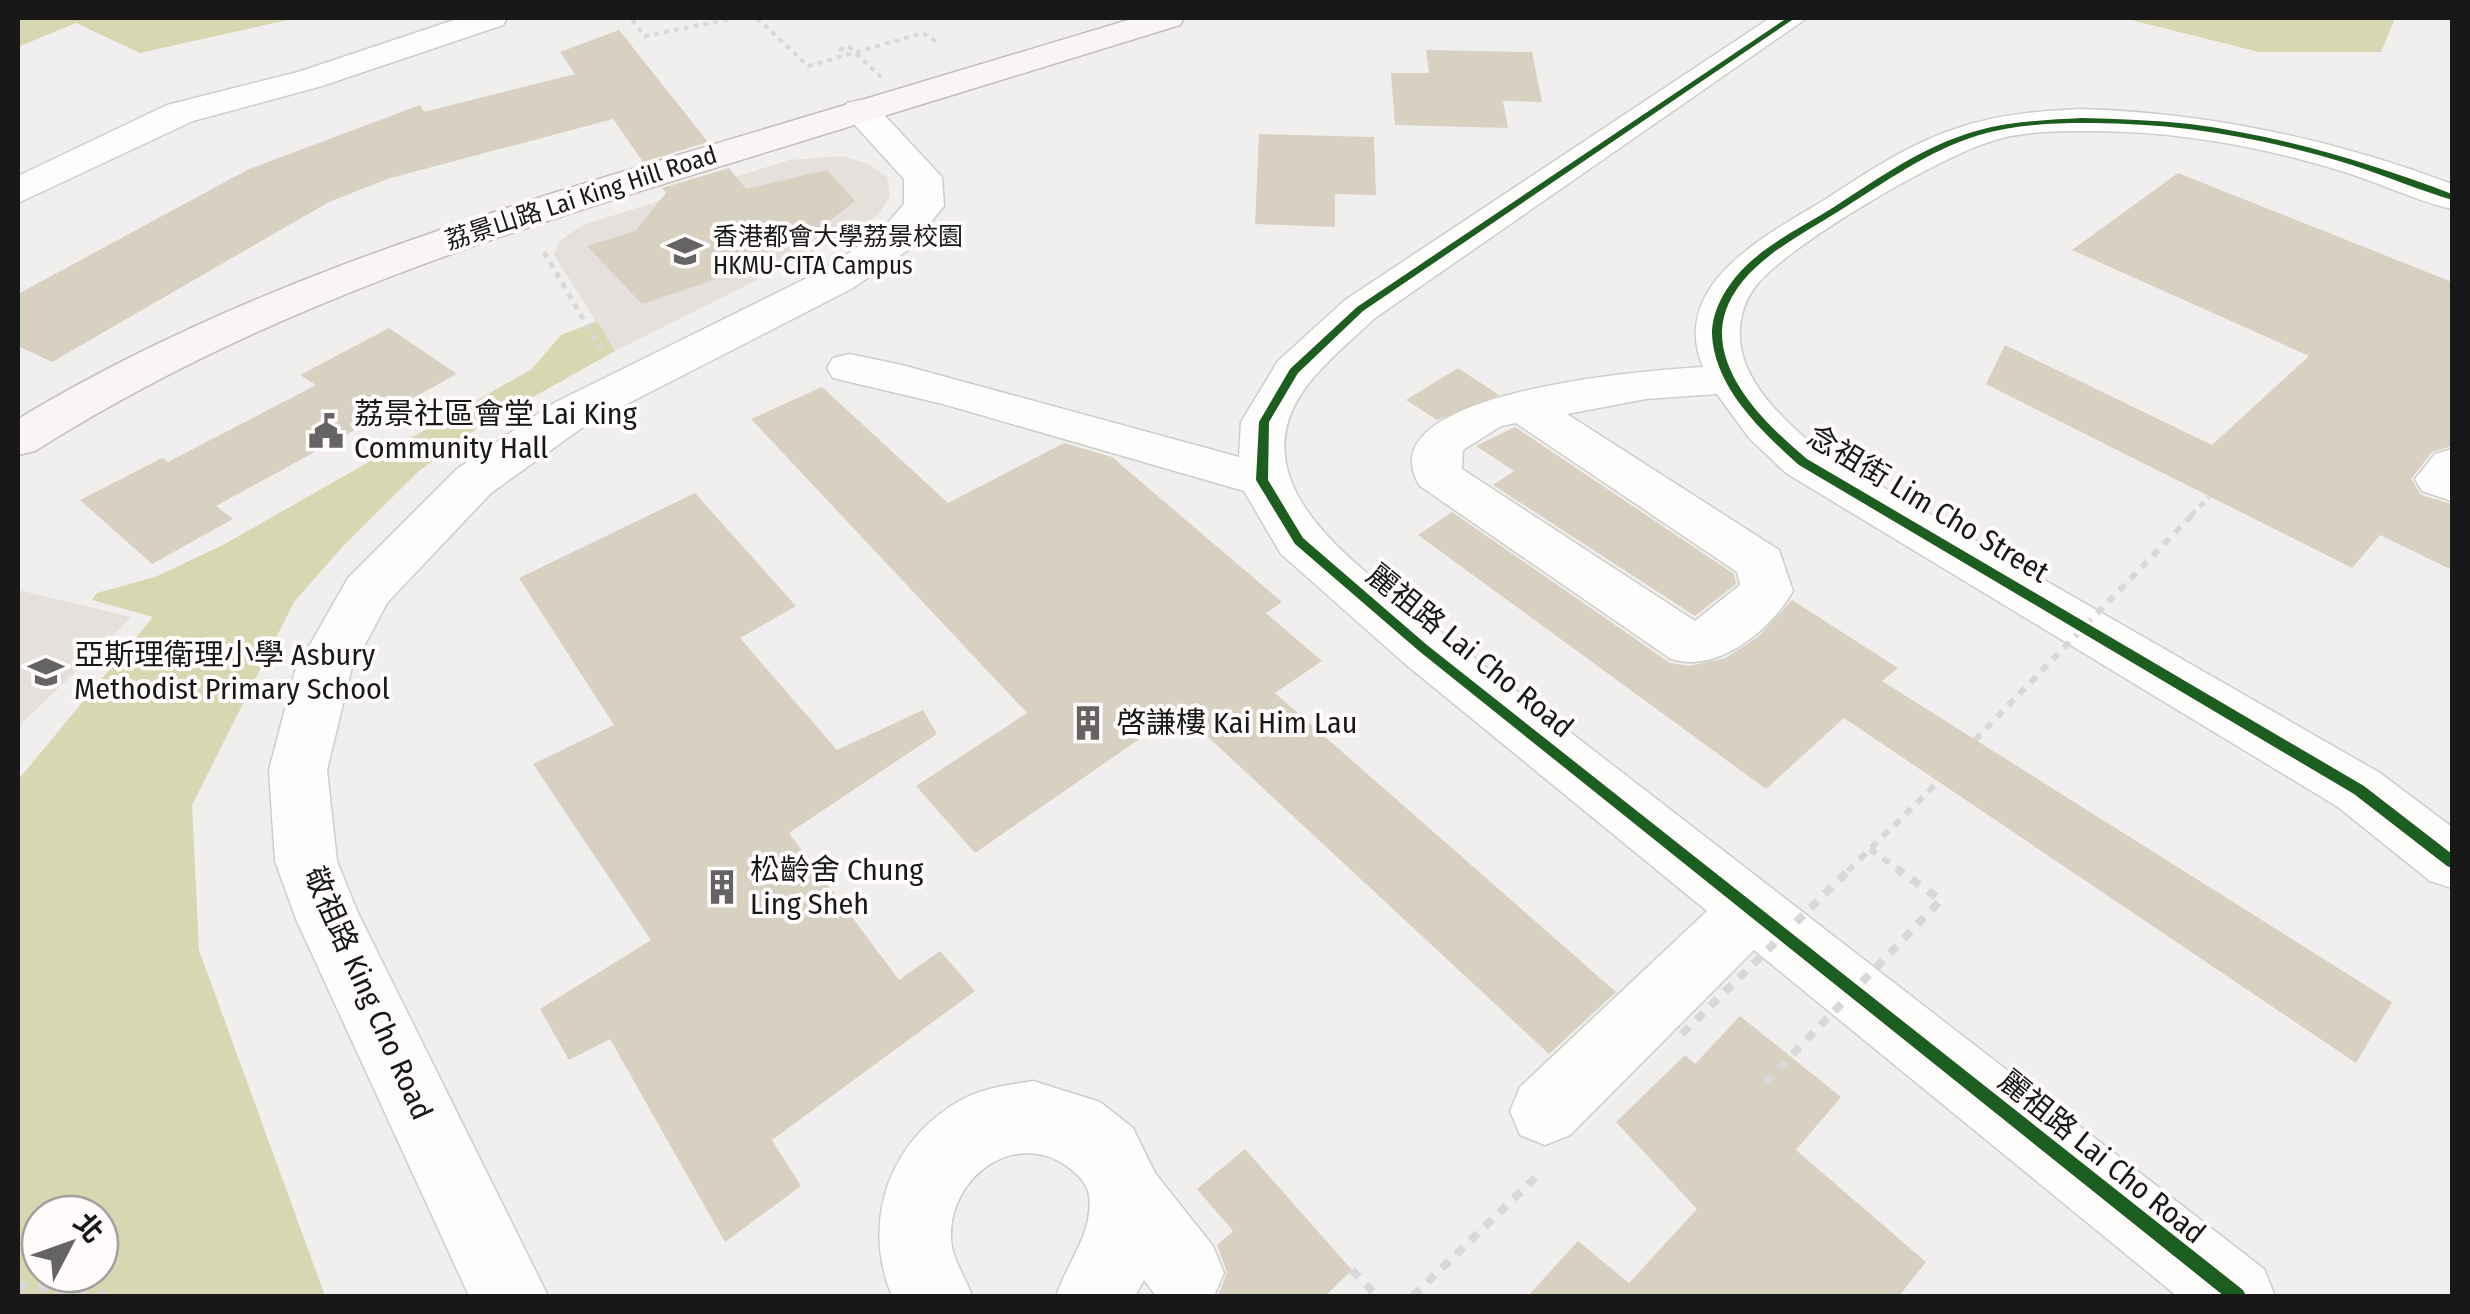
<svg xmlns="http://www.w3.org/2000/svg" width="2470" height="1314" viewBox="0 0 2470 1314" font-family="'Fira Sans Condensed','Noto Sans TC',sans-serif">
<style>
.built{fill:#e5e0dc}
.green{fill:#d7d7b2;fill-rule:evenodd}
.building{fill:#d8d0c1}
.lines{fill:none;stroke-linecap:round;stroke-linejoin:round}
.minor-casing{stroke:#cecdcc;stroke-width:3}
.major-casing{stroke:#c4bebc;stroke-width:3}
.path-far3{stroke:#d8d8d8;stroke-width:4;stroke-dasharray:5 5;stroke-linecap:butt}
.path-far2{stroke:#d8d8d8;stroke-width:5;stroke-dasharray:6 6;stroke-linecap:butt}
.path-far1{stroke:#d8d8d8;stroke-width:6;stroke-dasharray:8 8;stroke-linecap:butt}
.path{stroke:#d8d8d8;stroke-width:8;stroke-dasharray:10 10;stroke-linecap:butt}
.minor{fill:#fdfdfc;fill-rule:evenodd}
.major{fill:#f9f5f4;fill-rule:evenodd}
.path-bridge-far3{stroke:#d8d8d8;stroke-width:4;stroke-dasharray:5 5;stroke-linecap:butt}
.path-bridge-far2{stroke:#d8d8d8;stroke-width:5;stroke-dasharray:6 6;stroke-linecap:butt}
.path-bridge-far1{stroke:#d8d8d8;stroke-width:6;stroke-dasharray:8 8;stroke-linecap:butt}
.path-bridge{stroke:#d8d8d8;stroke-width:8;stroke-dasharray:10 10;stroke-linecap:butt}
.cycleway-casing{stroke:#fffcfb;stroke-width:7}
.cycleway{fill:#1b5e20;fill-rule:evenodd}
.labels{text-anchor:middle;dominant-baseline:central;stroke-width:8;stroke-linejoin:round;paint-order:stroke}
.far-street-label{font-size:25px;fill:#191818;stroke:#fffcfb}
.far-poi-label{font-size:25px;fill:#191818;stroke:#fffcfb;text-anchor:start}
.poi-label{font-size:30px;fill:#191818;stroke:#fffcfb;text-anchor:start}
.street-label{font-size:30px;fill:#191818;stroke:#fffcfb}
</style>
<rect width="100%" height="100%" fill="#f1efee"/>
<g class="built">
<path d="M843,156L869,164L887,177L890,196L878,215L845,236L615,351L554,255L559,241L583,225L789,160Z"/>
<path d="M18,590L132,617L18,727Z"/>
</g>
<g class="green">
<path d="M18,18H296L140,53L76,23L18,47Z"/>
<path d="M2123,18H2395L2381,52H2259Z"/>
<path d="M597,321L615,351L476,429L419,471L343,546L294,602L192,805L199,950L325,1296H18V780L153,617L92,600L97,593L155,577L223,545L532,369L561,335ZM40,1214H100V1274H40Z"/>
</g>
<g class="building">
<path d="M619,30L708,142L643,162L613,119L387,179L329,202L52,362L18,346V294L249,169L420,105L424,112L575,74L560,52Z"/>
<path d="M1426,50L1532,52L1542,102L1503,101L1508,128L1395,125L1391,73H1429Z"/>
<path d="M1259,134L1374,137L1376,195L1335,194V227L1255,224Z"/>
<path d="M729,168L746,189L827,170L855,201L822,227L705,283L642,304L587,246L635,231L666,193L662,188Z"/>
<path d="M2178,173L2452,282V446L2432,452L2411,479L2421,495L2452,504V570L2380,535L2352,568L1986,384L2005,345L2212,445L2309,356L2072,250Z"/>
<path d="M389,328L457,374L216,506L233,519L152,564L80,500L162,458L168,462L316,385L300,375Z"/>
<path d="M1458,368L1499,395L1437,420L1406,400Z"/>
<path d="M822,387L948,503L1064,443L1112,457L1282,602L1266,613L1322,661L1275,693L1616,992L1549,1054L1180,711L975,853L916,786L1027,713L751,419Z"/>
<path d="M1515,427L1734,574L1736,584L1695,616L1493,485L1514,471L1476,446Z"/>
<path d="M695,493L796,606L740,638L837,750L923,710L937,734L789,833L899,980L940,951L975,991L772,1140L801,1186L725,1242L610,1039L569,1060L540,1009L651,940L533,764L614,725L519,578Z"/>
<path d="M1452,512L1670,663L1689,666L1726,658L1759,636L1792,600L1898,668L1882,681L2392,1002L2356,1063L1844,718L1766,789L1418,535Z"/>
<path d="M1740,1016L1841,1097L1796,1150L1926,1262L1899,1296H1528L1578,1241L1629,1283L1697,1209L1616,1122L1685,1055L1695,1064Z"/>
<path d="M1245,1149L1352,1270L1325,1296H1218L1227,1272L1217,1245L1233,1231L1197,1189Z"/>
</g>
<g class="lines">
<defs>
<g id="minor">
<path d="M460,18H507L503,25L322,86L193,121L18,203V176L167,105L298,72Z"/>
<path d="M1770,18H1807L1375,318C1355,337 1332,356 1314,377C1221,484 1370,573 1442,633L2264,1269L2275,1296H2177L1754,950L1570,1135L1545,1145L1520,1135L1510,1111L1520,1087L1707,911L1404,663L1281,554L1244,491L943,404L833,378L827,368L833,358L849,354L902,365L1239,457L1241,422L1278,361L1345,300Z"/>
<path d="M860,100L873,103L942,177L944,206L908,250L853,288L586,425L491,493L387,603L351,671L327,770L337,861L358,913L548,1296H469L296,919L275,861L269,770L295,671L348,578L457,469L554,403L823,270L880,232L904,204V179L842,111L847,103Z"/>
<path d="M2082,109C2210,113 2332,139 2452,184V209C2413,200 2376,181 2338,170C2256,145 2169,130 2083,131C2051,131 2016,132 1986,143C1935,160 1787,245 1755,287C1746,299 1741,312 1740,328C1736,379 1785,421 1820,451L2380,773L2452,827V888L2430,881L2338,807L1786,473L1749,438L1717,394L1646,399L1567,414L1779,550L1793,591C1771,630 1717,674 1671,659L1420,486C1360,391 1652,370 1703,367C1668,283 1769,234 1826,199C1869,171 1912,142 1961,127C2000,114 2041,111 2082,109ZM1516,423L1737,572L1740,585L1695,621L1462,469L1463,450L1501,426Z"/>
<path d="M2452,449V501L2422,491L2415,479L2435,454Z"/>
<path d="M1033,1081L1100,1102L1133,1128L1155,1173L1213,1246L1224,1273L1214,1296H1156L1144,1280L1135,1296H1056C1067,1263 1094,1232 1089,1195C1087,1184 1080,1177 1072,1170C1019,1126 948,1175 951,1239C952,1260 966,1277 972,1296H892C860,1220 891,1136 965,1098C987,1087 1010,1085 1033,1081Z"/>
</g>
<path id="major" d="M1135,18H1184L1180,25C1030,71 881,117 731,163C486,238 253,313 35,451L18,455V419C225,294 454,222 685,153C835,108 985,63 1135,18Z"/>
</defs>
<use href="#minor" class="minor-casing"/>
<use href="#major" class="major-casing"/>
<g class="path-far3">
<path d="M757,18L808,66L923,33L940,44"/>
<path d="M632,20L645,36L735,18"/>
</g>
<path class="path-far2" d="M544,252L601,349"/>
<path class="path-far1" d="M1860,859L1939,781"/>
<g class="path">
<path d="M1352,1270L1377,1296"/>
<path d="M18,1285L115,1296"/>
<path d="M1413,1296L1538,1175"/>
</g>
<use href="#minor" class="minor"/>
<use href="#major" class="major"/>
<path class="path-bridge-far3" d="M839,50L849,47L881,77"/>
<path class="path-bridge-far2" d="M2191,515L2209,497"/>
<g class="path-bridge-far1">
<path d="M1975,740L2194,513"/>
<path d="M1870,849L1901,871"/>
<path d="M1848,871L1860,859"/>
</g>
<g class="path-bridge">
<path d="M1682,1034L1850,869"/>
<path d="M1765,1083L1941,900L1897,869"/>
</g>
<defs>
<g id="cycleway">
<path d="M1787,18H1795L1363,311L1298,373L1269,422L1268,480L1303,538L1427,645L2243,1290L2246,1296H2224L1419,651L1295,544L1256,480L1259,422L1290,369L1357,307Z"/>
<path d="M2082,118C2118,119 2154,120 2190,124C2281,136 2368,162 2452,194V200C2419,190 2386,176 2352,165C2266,138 2174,122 2084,123C2049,123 2012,125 1979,135C1927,151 1884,183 1839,211C1806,232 1767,251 1742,282C1731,296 1723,312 1722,330C1720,381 1771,429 1807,459L2364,786L2452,854V868L2447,866L2354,794L1799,465C1762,432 1714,387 1712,334C1712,311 1725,289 1740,272C1766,244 1802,227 1834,207C1879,178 1923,146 1976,131C2011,121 2046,120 2082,118Z"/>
</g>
</defs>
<use href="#cycleway" class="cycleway-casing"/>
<use href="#cycleway" class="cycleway"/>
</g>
<defs>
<symbol id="university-bare" viewBox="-9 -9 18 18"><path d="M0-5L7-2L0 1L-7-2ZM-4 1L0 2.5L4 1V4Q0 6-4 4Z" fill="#656363" stroke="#fffcfb" stroke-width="2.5" paint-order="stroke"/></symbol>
<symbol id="civic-bare" viewBox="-9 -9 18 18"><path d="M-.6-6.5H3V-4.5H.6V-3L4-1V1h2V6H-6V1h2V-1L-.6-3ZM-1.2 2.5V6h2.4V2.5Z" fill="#656363" stroke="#fffcfb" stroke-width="2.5" paint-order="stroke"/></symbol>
<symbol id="school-bare" viewBox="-9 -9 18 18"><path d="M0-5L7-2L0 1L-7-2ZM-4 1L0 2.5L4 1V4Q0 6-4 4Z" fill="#656363" stroke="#fffcfb" stroke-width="2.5" paint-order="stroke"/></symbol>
<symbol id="building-bare" viewBox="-9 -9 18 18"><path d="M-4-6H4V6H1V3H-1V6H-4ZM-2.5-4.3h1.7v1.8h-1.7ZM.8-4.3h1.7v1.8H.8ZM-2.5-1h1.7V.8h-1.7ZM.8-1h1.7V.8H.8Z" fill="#656363" stroke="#fffcfb" stroke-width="2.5" paint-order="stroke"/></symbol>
</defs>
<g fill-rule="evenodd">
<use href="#university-bare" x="660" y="226" width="50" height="50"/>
<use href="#civic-bare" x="301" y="406" width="50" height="50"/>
<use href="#school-bare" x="21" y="647" width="50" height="50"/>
<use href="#building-bare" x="1063" y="698" width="50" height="50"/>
<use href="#building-bare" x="697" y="862" width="50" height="50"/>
</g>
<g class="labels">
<g class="far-street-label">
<text transform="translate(581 198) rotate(-18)">荔景山路 Lai King Hill Road</text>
</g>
<g class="far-poi-label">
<text x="713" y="237">香港都會大學荔景校園<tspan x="713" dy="29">HKMU-CITA Campus</tspan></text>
</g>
<g class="poi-label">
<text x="354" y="414">荔景社區會堂 Lai King<tspan x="354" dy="34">Community Hall</tspan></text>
<text x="74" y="655">亞斯理衛理小學 Asbury<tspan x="74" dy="34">Methodist Primary School</tspan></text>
<text x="1116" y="723">啓謙樓 Kai Him Lau</text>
<text x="750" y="870">松齡舍 Chung<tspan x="750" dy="34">Ling Sheh</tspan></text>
</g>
<g class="street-label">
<text transform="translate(1928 504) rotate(31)">念祖街 Lim Cho Street</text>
<text transform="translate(1470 651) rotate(39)">麗祖路 Lai Cho Road</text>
<text transform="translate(368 993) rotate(66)">敬祖路 King Cho Road</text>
<text transform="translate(2102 1157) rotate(39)">麗祖路 Lai Cho Road</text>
</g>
</g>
<rect width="2470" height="1314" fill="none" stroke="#191818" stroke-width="40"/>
<g transform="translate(70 1244) rotate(49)"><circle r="48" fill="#fffcfb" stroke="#a3a1a0" stroke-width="2.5"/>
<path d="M0-8L18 38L0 25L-18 38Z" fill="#656363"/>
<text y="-15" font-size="28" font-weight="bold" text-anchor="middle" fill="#191818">北</text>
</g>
</svg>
